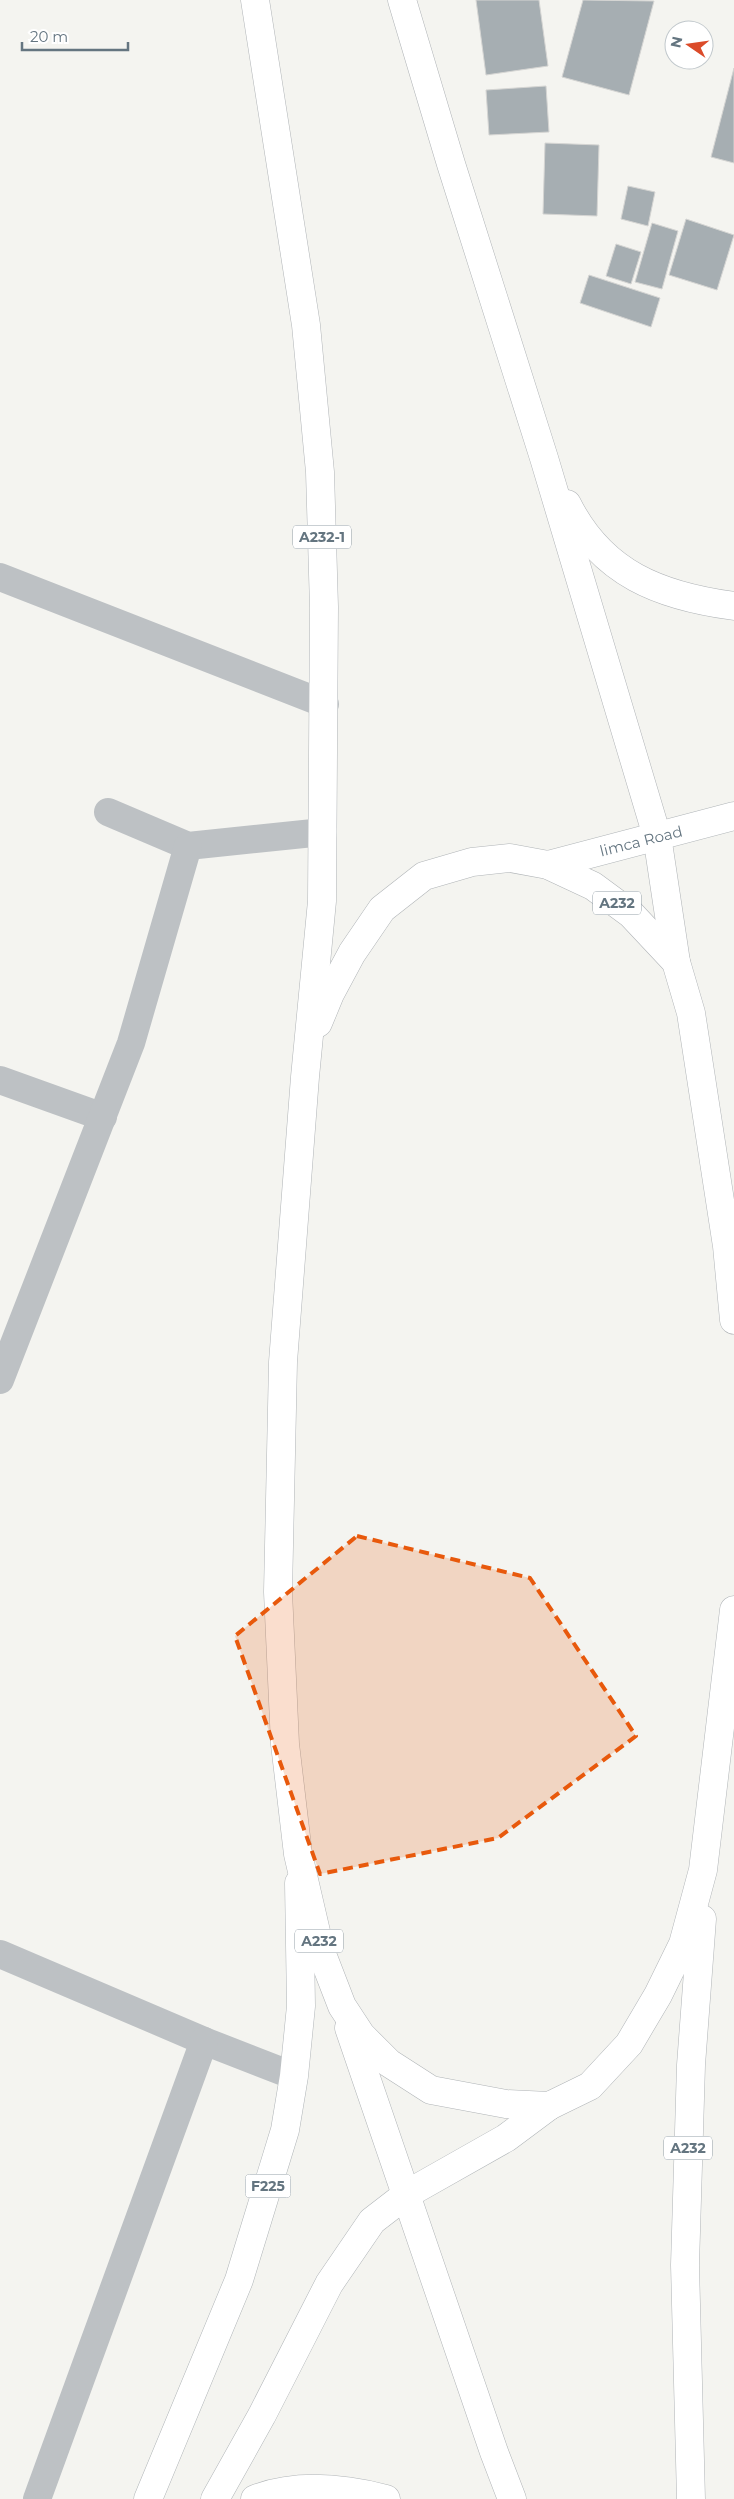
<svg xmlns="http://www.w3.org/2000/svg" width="734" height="2499" viewBox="0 0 734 2499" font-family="Montserrat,sans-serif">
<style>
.building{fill:#a6aeb2;stroke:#d5d5d3}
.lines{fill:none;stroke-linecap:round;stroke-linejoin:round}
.primary-casing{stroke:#b0b5b8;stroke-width:29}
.trunk-casing{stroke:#b0b4b7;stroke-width:29}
.minor{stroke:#bdc1c4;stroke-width:28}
.primary{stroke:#fff;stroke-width:28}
.trunk{stroke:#fff;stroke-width:28}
.marked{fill:#e8590c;fill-opacity:0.2;stroke:#e8590c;stroke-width:4;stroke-dasharray:10 6;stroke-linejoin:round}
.labels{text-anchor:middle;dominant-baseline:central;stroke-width:5;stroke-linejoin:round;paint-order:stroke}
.shield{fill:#fff;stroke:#929ea6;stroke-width:1}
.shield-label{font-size:14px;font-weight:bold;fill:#647580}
.street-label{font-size:15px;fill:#647580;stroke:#fff}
</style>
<rect width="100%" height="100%" fill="#f4f4f0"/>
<g class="building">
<path d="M476,0H539L548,66L486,75Z"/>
<path d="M583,0L654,1L629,95L562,77Z"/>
<path d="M734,68V163L711,157Z"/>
<path d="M546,86L549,132L489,135L486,90Z"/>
<path d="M545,143L599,145L597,216L543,214Z"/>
<path d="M628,186L655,192L648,226L621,219Z"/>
<path d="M686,219L734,235L717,290L669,275Z"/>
<path d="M652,223L678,231L662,289L635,282Z"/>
<path d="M616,244L641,252L631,284L606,276Z"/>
<path d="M589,275L660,298L651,327L580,303Z"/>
</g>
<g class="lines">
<defs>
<g id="primary">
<path d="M548,865L734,816"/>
<path d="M148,2499L239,2280L285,2130L294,2076L301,2006L299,1883"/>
<path d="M215,2499L262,2415L329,2284L372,2221L407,2194L506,2138L549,2106"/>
</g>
<g id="trunk">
<path d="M255,0L306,325L320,472L324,607L322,901L305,1077L283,1362L278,1592L285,1744L298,1854L320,1949L342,2006L361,2035L389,2063L431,2090L506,2104L549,2106L590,2086L629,2044L658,1995L683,1944L703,1870L734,1610"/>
<path d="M402,0L451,164L544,458L657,836L676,962"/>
<path d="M567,504C602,574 660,596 734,606"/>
<path d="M318,1023L330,994L352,953L382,909L424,876L472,862L510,858L548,865L593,886L631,914L676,962L691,1013L727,1246L734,1320"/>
<path d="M349,2028L494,2452L512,2499"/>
<path d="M255,2499C297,2483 344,2488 386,2499"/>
<path d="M691,2499L685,2265L691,2065L702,1919"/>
</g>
</defs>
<use href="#primary" class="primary-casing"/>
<use href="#trunk" class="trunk-casing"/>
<g class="minor">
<path d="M0,577L325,704"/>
<path d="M108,812L188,846L323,832"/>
<path d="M0,1080L103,1117"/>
<path d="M0,1380L131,1043L188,846"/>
<path d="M0,1954L204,2041L294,2076"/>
<path d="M37,2499L204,2041"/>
</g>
<use href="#primary" class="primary"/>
<use href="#trunk" class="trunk"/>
</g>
<path class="marked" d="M357,1536L530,1578L636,1736L498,1838L320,1874L235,1636Z"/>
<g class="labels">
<g class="shield">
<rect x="293" y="525.5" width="58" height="23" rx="4"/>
<rect x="593" y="891.5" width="48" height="23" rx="4"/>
<rect x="295" y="1929.5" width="48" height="23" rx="4"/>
<rect x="664" y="2136.5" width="48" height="23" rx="4"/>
<rect x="245.5" y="2174.5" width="45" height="23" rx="4"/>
</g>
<g class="shield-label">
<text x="322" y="537">A232-1</text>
<text x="617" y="903">A232</text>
<text x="319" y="1941">A232</text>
<text x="688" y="2148">A232</text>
<text x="268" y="2186">F225</text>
</g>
<g class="street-label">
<text transform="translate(641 841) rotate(-14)">limca Road</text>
</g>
</g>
<g transform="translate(689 45) rotate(283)"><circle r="24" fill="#ffffff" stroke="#c1c8cc"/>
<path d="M0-4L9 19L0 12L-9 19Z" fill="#db4b2a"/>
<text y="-8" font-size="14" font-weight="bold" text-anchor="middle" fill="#647580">N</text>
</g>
<path d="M22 42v8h106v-8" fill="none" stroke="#647580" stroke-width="2.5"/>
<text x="30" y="42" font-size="15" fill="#647580" stroke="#ffffff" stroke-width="4" paint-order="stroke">20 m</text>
</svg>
